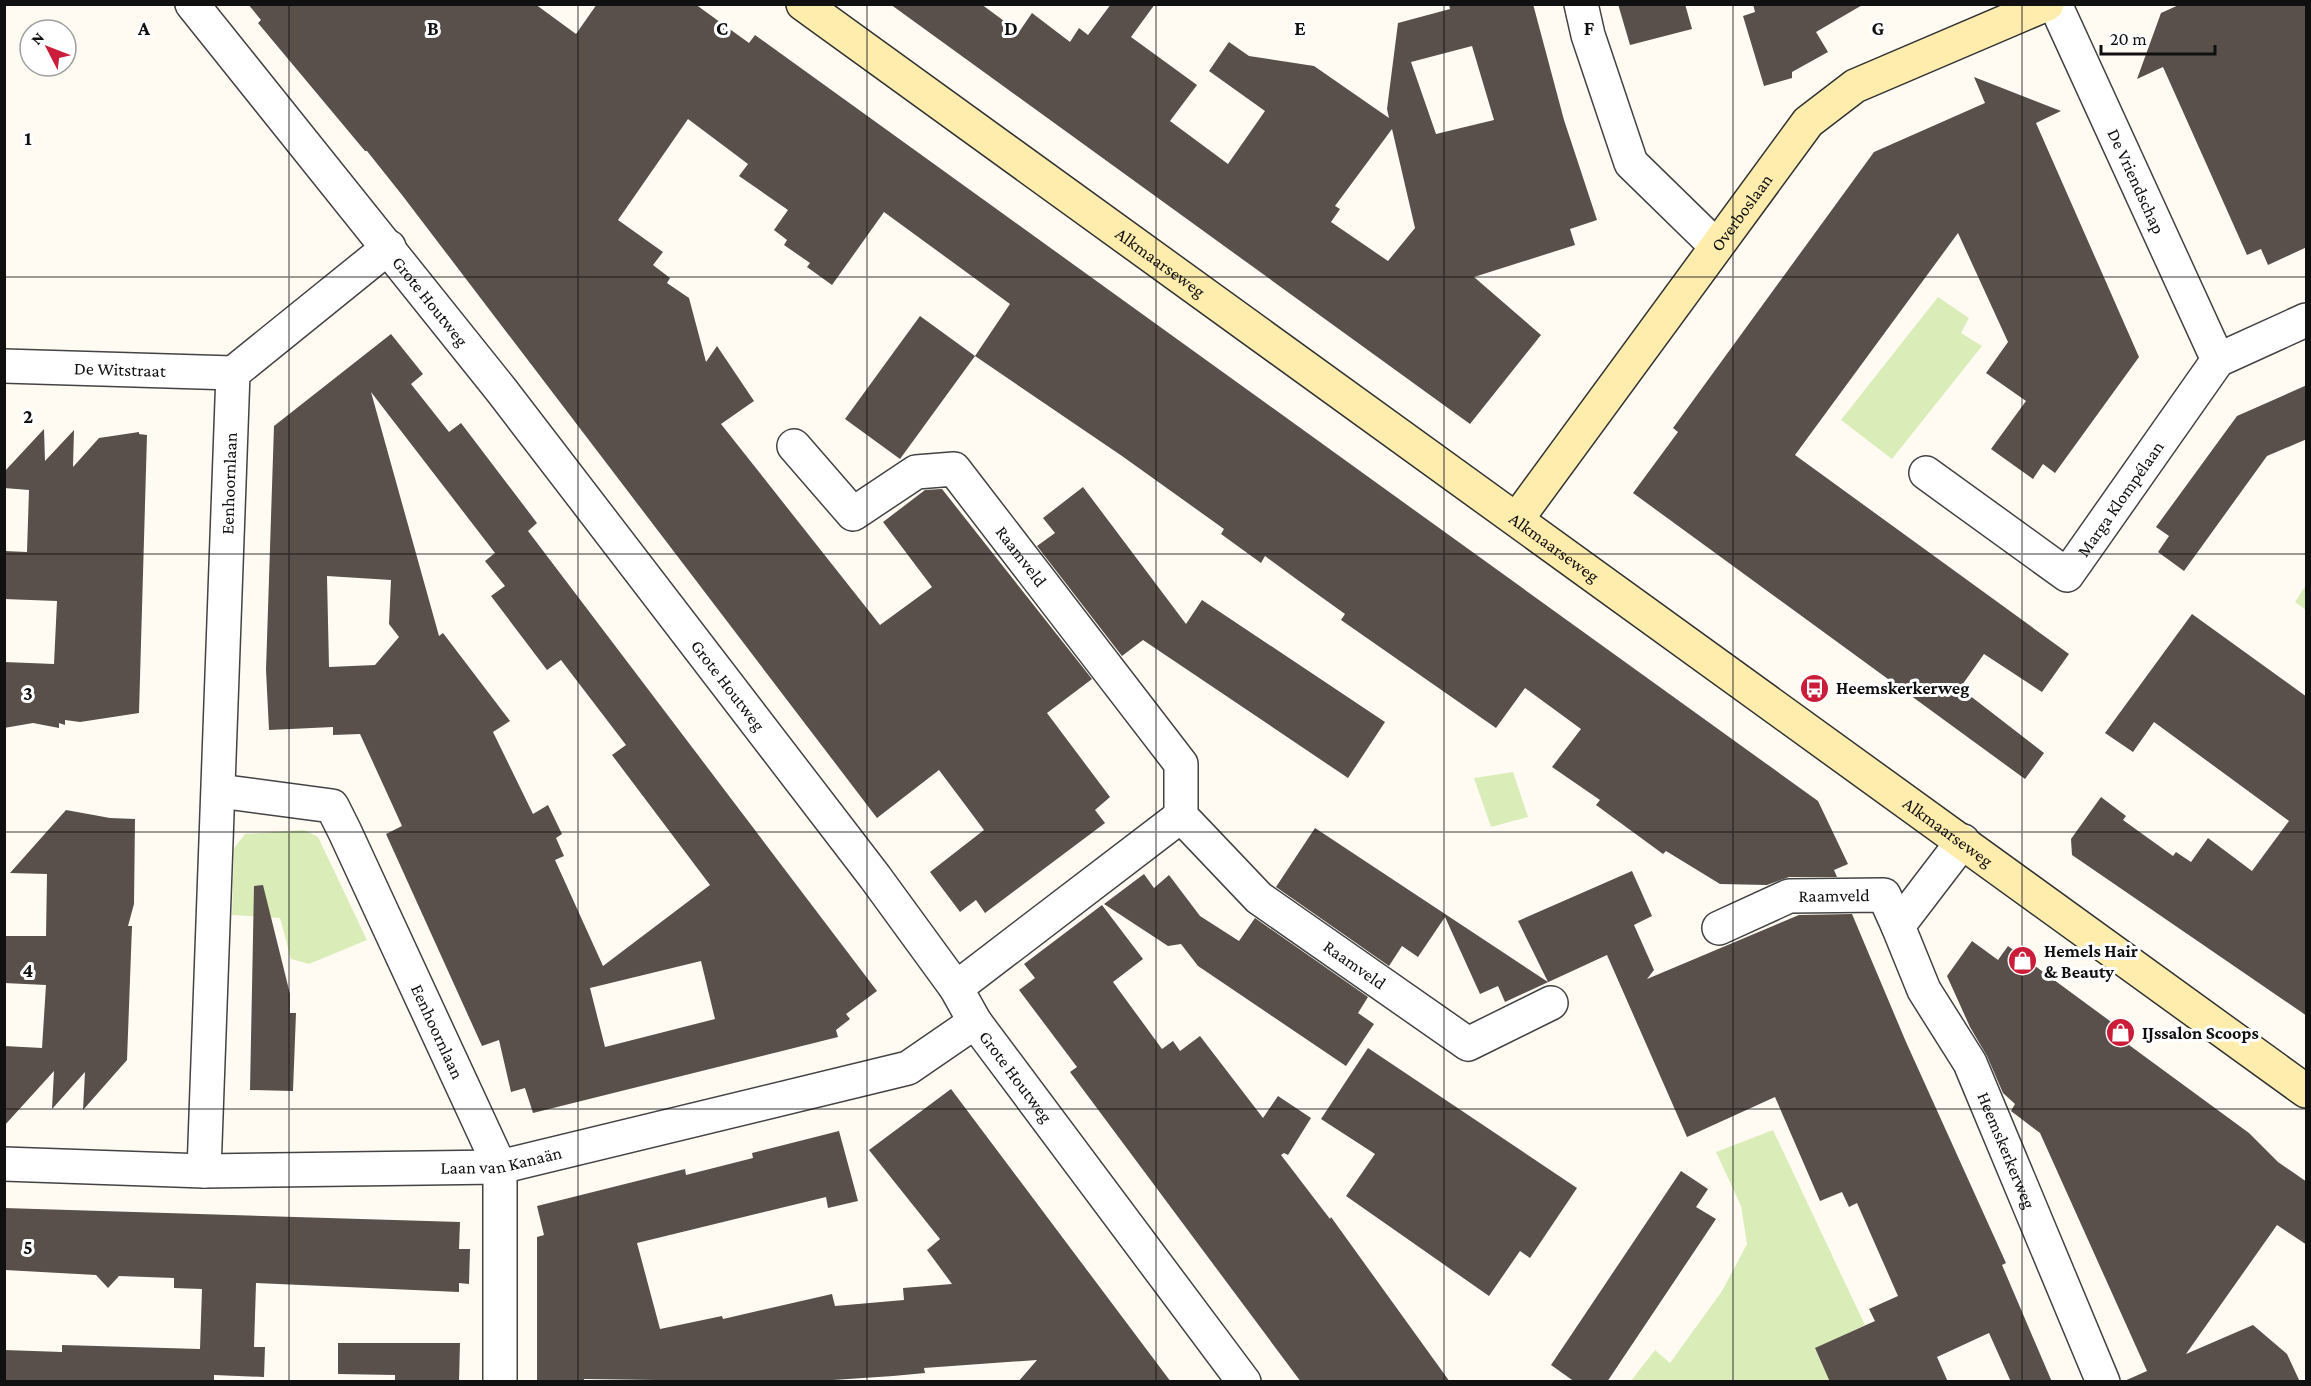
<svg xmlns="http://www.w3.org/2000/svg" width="2311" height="1386" viewBox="0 0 2311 1386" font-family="'Crimson Pro',serif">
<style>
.green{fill:#daedb9}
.building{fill:#594f4b;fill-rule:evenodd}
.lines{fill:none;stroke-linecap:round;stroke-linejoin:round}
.street-casing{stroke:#434343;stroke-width:36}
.secondary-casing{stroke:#323232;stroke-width:36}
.street{stroke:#fff;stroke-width:33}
.secondary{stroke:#ffedae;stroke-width:33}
.grid{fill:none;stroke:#101010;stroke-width:1.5;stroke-opacity:0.55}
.labels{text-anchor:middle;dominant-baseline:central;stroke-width:6;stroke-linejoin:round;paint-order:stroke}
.street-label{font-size:18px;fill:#101010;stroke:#fff}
.poi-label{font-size:18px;font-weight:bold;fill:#101010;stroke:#fff;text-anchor:start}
.grid-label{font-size:20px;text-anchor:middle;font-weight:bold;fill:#101010;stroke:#fff;stroke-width:6;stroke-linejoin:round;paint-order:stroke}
</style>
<rect width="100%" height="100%" fill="#fffbf3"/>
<g class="green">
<path d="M1938,297L1969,318L1961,333L1982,346L1892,459L1841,420Z"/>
<path d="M2306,585V610L2295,602Z"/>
<path d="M1513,772L1528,817L1491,827L1474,778Z"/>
<path d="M304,830L318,837L367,940L309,964L291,959L280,918L232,915L234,848L245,834Z"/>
<path d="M1773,1130L1865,1325L1815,1349L1830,1381L1630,1382L1655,1350L1670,1363L1722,1291L1747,1244L1741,1206L1716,1152Z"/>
</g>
<g class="building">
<path d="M248,4H535L576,34L597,4H695L749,43L755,35L1818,801L1848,864L1834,870L1837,877H1789L1767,885L1720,884L1666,851L1663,854L1596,805L1600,800L1552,767L1581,729L1525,688L1496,728L1341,620L1345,614L1299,581L1265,556L1261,563L1221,534L1224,529L1122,456L975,356L1010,304L884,212L832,285L807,267L810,263L784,245L787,240L774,230L788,210L739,176L748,164L688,119L618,220L663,252L653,265L670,278L667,283L689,298L706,362L717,346L754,401L721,424L880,625L932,587L883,522L925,490L942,489L1092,679L1047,713L1110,797L1095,810L1105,823L985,913L976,900L960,912L930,872L984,830L939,770L877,818L402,195L367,151H365L258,23L261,20Z"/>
<path d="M890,4H981L1019,32L1032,13L1070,42L1079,28L1088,35L1111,4H1155L1131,37L1197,85L1170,121L1228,164L1265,111L1209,71L1229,42L1249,56L1314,66L1389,118L1387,109L1398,23L1450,9L1449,4H1533L1564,120L1597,220L1570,229L1575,245L1474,277L1541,335L1470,424ZM1472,46L1494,120L1436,134L1411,62ZM1392,129L1415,228L1388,261L1331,222L1340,209L1335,206Z"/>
<path d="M1618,4H1685L1692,29L1630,45Z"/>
<path d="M1753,4H1864L1816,32L1828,52L1792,72V78L1764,86L1743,16L1755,12Z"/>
<path d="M2181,4H2307V247L2268,265L2261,249L2247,255L2163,67L2137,79L2161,13Z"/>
<path d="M1974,77L2061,111L2036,123L2139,357L2055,473L2043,464L2033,479L1991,449L2026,401L1986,373L2008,342L1958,233L1795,455L2069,654L2042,692L1984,654L1960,688L2044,753L2025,779L1633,493L1678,432L1673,428L1874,152L1985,103Z"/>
<path d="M920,316L975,356L900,459L845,419Z"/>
<path d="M391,334L423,374L411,384L449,432L461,423L537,523L528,531L877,991L846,1014L850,1019L836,1030L838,1037L533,1113L525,1088L511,1092L499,1040L482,1046L386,834L402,826L360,734L333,735V727L269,730L266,670L274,426ZM371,392L495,553L485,561L505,586L491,596L547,670L561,660L626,745L612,755L710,885L603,966L555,860L564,856L556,838L562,834L548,805L533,814L493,732L510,721L443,633L439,636ZM327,576L391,580L389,624L399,637L375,665L329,667ZM701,961L715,1019L605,1047L590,988Z"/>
<path d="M2307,385V439L2267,456L2184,571L2158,552L2169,536L2156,527L2237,416Z"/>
<path d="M44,429L45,461L74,430L73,467L99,438L139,432V434L147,435L139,713L80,722L65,720V725L59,723V728L33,723L4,728V662L54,664L57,601L4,599V551L27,552L29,490L4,488V472Z"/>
<path d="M1083,487L1186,624L1202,600L1385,722L1348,778L1143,640L1122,656L1037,546L1055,533L1043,518Z"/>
<path d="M2192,614L2307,697V1016L2072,855L2071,839L2101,797L2126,816L2123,820L2173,856L2176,852L2191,862L2208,838L2252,871L2289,821L2154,722L2133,752L2105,733Z"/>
<path d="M66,810L110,818L135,819L134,904L128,926H132L127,1060L83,1110L85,1072L52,1109L54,1071L4,1126V1046L42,1048L46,985L4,983V936H46L47,874L10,873Z"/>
<path d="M1315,828L1548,982L1518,921L1632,871L1652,916L1634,925L1654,970L1647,979L1799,915L1852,914L1906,1042L2006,1263L2002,1265L2052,1382H2011L1989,1333L1937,1357L1948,1382H1830L1815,1348L1875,1321L1869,1309L1898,1296L1857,1203L1849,1207L1842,1192L1820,1201L1775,1097L1687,1137L1607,955L1505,1002L1498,986L1480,994L1445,917L1418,957L1402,946L1389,966L1276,887Z"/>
<path d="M1144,874L1154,888L1169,875L1200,916L1239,941L1255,918L1368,997L1358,1013L1374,1024L1346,1066L1198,966L1181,944L1168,946L1104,904Z"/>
<path d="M263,885L290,994V1013H296L293,1091L250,1090L254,886Z"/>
<path d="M1102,905L1143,959L1113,982L1162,1049L1173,1041L1180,1051L1200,1036L1263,1118L1278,1096L1311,1118L1288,1155L1284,1153L1281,1155L1330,1219L1331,1217L1450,1382H1301L1070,1072L1077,1067L1019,990L1035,978L1024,964Z"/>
<path d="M1972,941L1998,960L2008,946L2133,1038L2129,1045L2249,1133L2278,1162L2307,1182V1245L2277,1225L2186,1354L2253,1325L2287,1354L2300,1382H2122L2147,1371L2040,1133L2011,1111L2015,1104L2003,1093L1987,1056L1970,1027L1947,976Z"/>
<path d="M1368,1048L1577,1188L1530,1258L1520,1251L1489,1296L1346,1196L1375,1154L1321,1119Z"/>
<path d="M951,1089L1171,1382H1018L1037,1360L924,1368L925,1373L893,1376L803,1382L584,1379V1382H537V1237L544,1235L537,1206L685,1169L686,1175L753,1158L752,1153L839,1131L858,1201L828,1208L826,1197L637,1243L660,1329L722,1316L723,1319L832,1294L835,1306L904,1300L903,1288L952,1284L927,1250L940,1239L869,1150Z"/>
<path d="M1681,1171L1708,1189L1696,1207L1716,1219L1607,1382H1575L1551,1365Z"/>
<path d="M4,1208L460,1222L459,1249H470L469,1284L459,1283V1292L256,1283L254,1347H265L264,1377L214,1375V1382H4V1350L62,1352V1345L200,1349L202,1289L174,1288V1278L119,1276L108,1288L96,1275L5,1270Z"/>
<path d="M338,1343H460L459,1382H395V1375L338,1374Z"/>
</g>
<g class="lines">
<defs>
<g id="street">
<path id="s1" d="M192,4L502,391L875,877L956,988L975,1022L1244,1382"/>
<path d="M1581,4L1588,35L1631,163L1716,246"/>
<path id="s2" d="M2055,4L2218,360"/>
<path id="s3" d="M4,366L233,373"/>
<path id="s4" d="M794,446L853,514L916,472L954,469L1181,764V816L1259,898L1468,1044L1551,1003"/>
<path id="s5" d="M1926,473L2067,575L2218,360L2306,320"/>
<path id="s6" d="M219,791L332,806L345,832L500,1167V1382"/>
<path id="s7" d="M1963,841L1898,926L1924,990L1970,1063L2103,1382"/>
<path id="s8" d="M1719,928L1789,896L1884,895L1898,926"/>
<path d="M956,988L1181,816"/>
<path id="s9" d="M4,1164L204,1171L500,1167L908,1068L975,1022"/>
<path id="s10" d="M204,1171L233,373L389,247"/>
</g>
<g id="secondary">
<path id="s11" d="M803,4L2306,1091"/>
<path id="s12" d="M1517,519L1808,122L1855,86L2047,4"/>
</g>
</defs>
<use href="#street" class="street-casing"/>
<use href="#secondary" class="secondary-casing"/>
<use href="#street" class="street"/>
<use href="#secondary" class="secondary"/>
</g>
<path class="grid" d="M289,4V1382M578,4V1382M867,4V1382M1156,4V1382M1444,4V1382M1733,4V1382M2022,4V1382M4,277H2306M4,554H2306M4,832H2306M4,1109H2306"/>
<defs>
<symbol id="bus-disc" viewBox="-11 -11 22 22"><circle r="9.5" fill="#cb1d39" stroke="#fff"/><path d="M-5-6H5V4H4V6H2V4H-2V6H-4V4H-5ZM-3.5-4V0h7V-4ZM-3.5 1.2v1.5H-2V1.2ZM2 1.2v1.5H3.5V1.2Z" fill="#fff"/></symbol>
<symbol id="shop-disc" viewBox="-11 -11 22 22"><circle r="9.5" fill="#cb1d39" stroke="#fff"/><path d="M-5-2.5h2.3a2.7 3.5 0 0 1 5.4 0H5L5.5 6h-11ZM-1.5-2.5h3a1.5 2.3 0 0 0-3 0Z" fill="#fff"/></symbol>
</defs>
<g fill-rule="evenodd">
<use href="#bus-disc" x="1798" y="672" width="33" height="33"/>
<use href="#shop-disc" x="2006" y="944" width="33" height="33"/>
<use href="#shop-disc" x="2104" y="1016" width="33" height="33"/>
</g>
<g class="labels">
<g class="street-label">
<text stroke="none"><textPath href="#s2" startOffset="195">De Vriendschap</textPath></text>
<text stroke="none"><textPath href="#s12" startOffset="380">Overboslaan</textPath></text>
<text stroke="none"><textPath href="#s11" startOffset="441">Alkmaarseweg</textPath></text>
<text stroke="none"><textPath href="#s1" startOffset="381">Grote Houtweg</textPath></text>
<text stroke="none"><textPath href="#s3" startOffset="116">De Witstraat</textPath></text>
<text stroke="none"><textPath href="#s10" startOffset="688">Eenhoornlaan</textPath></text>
<text stroke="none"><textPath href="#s5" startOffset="267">Marga Klompélaan</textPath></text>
<text stroke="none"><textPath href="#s11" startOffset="927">Alkmaarseweg</textPath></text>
<text stroke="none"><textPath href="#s4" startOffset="314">Raamveld</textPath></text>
<text stroke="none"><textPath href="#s1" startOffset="867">Grote Houtweg</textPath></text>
<text stroke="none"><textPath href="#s11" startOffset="1413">Alkmaarseweg</textPath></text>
<text stroke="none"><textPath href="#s8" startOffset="122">Raamveld</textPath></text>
<text stroke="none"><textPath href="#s4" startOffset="858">Raamveld</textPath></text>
<text stroke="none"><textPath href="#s6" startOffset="363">Eenhoornlaan</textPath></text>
<text stroke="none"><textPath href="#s1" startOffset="1353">Grote Houtweg</textPath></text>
<text stroke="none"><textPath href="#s7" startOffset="357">Heemskerkerweg</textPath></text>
<text stroke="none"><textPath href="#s9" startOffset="498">Laan van Kanaän</textPath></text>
</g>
<g class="poi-label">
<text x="1836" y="688">Heemskerkerweg</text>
<text x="2044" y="951">Hemels Hair<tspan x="2044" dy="21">&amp; Beauty</tspan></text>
<text x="2142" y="1033">IJssalon Scoops</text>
</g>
</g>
<g class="grid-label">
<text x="144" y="35">A</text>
<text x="433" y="35">B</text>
<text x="722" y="35">C</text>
<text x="1011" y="35">D</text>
<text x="1300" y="35">E</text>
<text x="1589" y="35">F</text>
<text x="1878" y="35">G</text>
<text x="28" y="145">1</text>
<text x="28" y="423">2</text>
<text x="28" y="700">3</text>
<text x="28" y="977">4</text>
<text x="28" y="1254">5</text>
</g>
<rect width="2311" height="1386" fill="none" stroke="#101010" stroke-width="12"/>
<g transform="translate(48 48) rotate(312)"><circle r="28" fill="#ffffff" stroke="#9f9f9f" stroke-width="1.5"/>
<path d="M0-4.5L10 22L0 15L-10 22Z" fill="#cb1d39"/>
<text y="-9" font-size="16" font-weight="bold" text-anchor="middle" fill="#101010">N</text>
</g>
<path d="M2101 45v9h114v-9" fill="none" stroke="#101010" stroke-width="3"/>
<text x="2110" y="45" font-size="18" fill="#101010" stroke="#ffffff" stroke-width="4.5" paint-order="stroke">20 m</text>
</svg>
